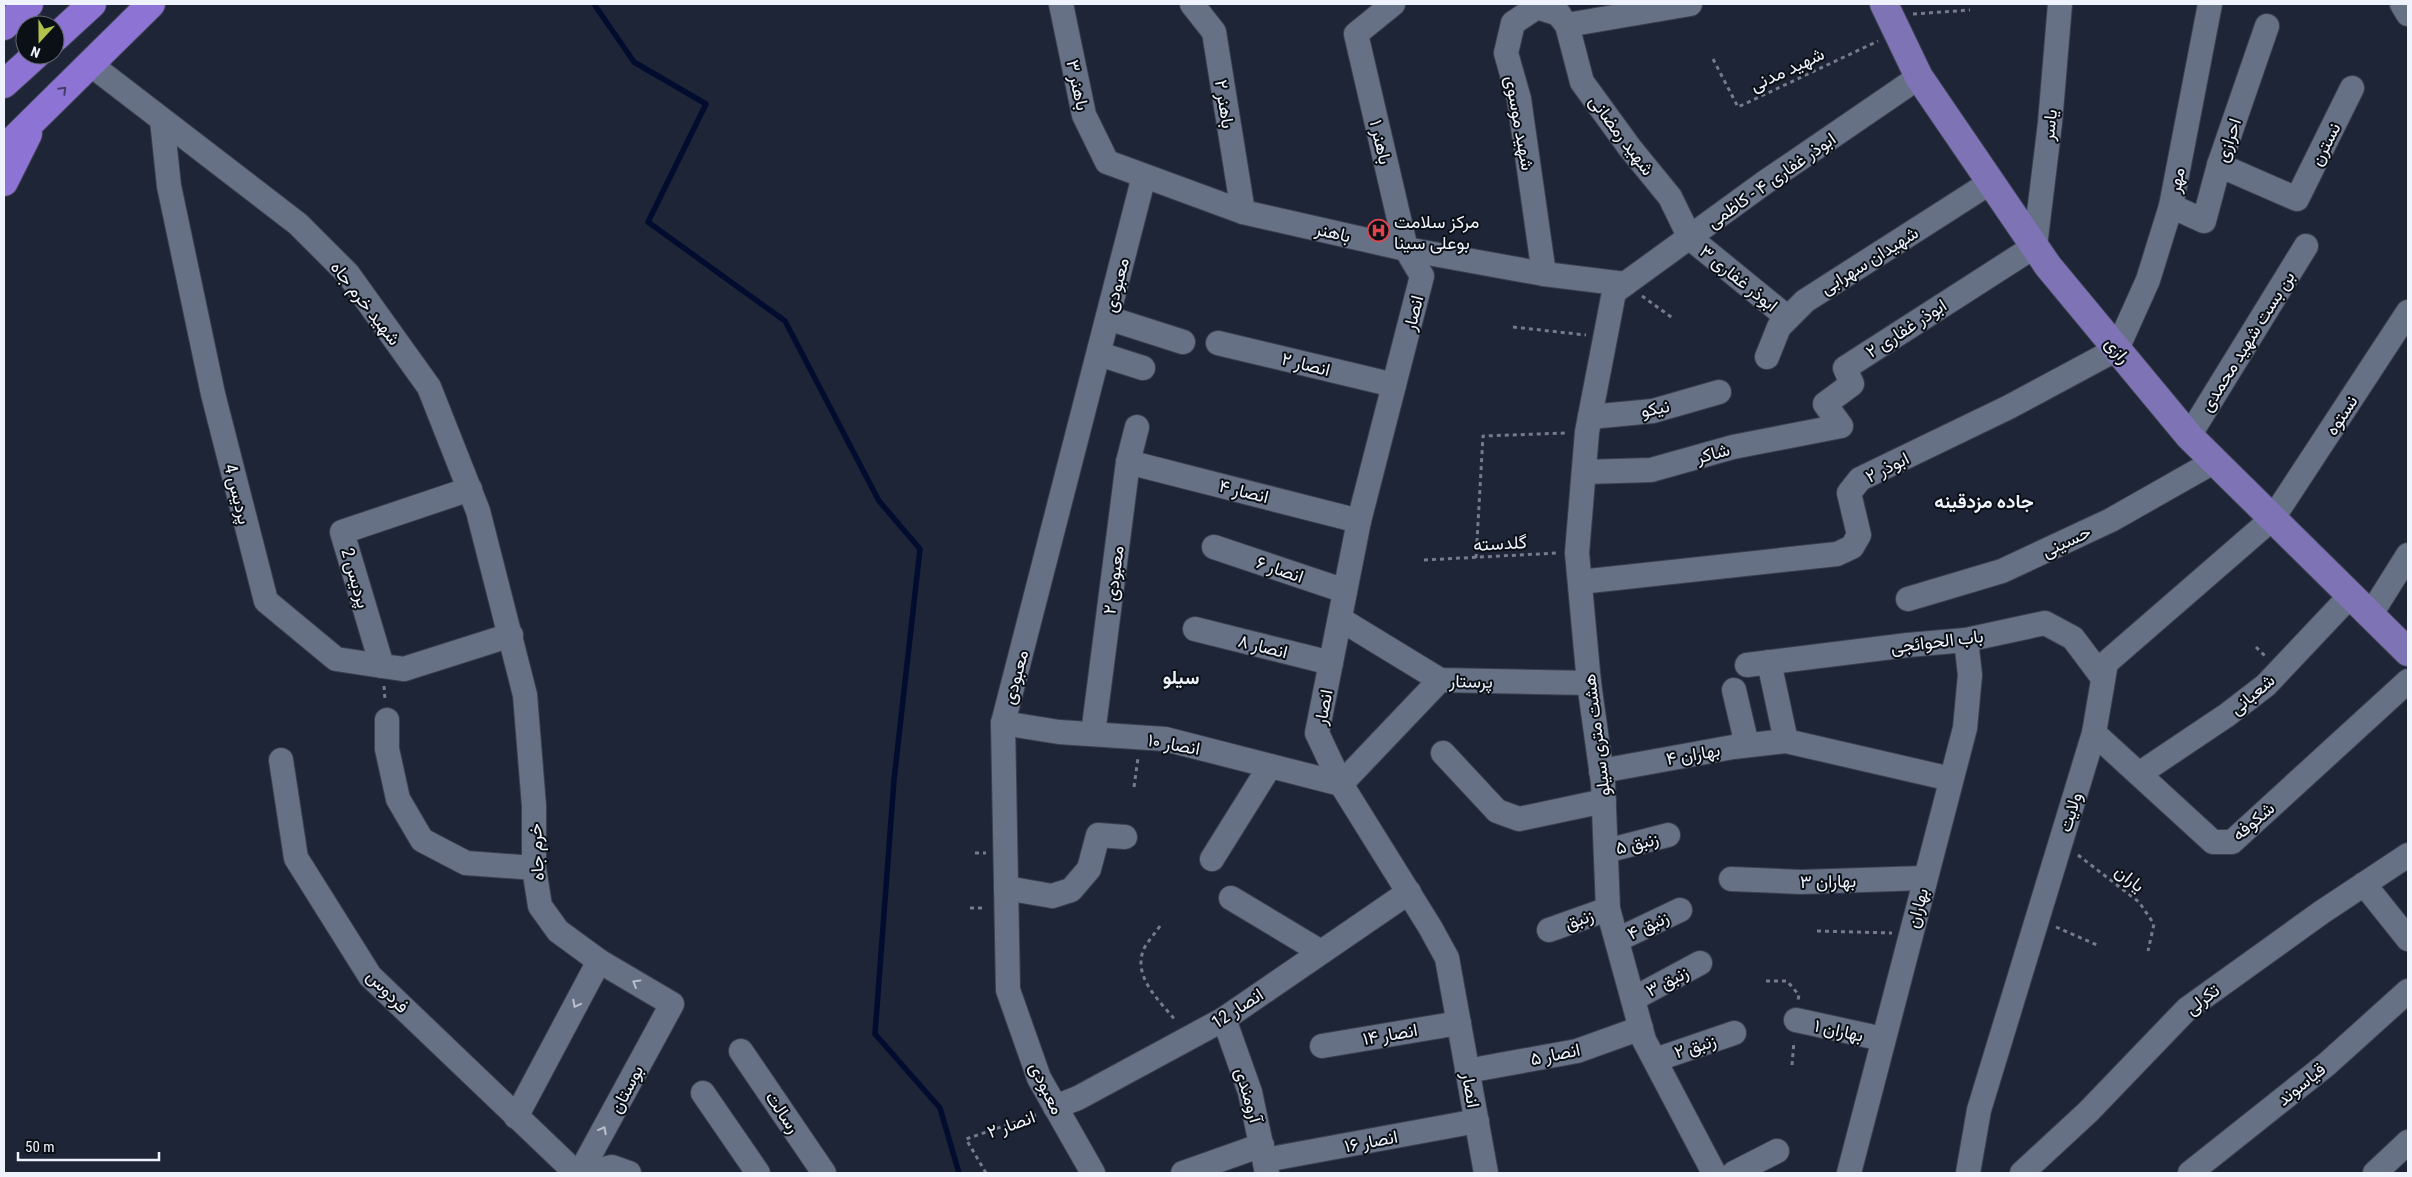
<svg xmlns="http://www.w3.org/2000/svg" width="2412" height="1177" viewBox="0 0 2412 1177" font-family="'Roboto Condensed',Vazirmatn,sans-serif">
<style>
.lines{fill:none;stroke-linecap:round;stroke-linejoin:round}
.stream{stroke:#020c2f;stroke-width:5.5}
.minor-casing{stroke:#3b404f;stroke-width:26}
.major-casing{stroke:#3b404f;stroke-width:30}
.highway-casing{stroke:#3b404f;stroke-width:30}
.path{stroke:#757b89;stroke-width:3;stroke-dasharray:4 4;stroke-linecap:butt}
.minor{stroke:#677186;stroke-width:24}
.major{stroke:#7e73b5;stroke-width:28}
.highway{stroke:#8d74d4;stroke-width:28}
.oneway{stroke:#463c6b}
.oneway2{stroke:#b9bfcd}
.labels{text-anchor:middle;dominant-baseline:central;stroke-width:4;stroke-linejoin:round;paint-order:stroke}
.street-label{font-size:18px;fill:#eff3fd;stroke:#0b0f16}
.poi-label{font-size:18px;fill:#eff3fd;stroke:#0b0f16;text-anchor:start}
.neighbourhood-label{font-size:19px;font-weight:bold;fill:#eff3fd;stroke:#0b0f16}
</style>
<rect width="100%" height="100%" fill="#1e2537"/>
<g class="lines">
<path class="stream" d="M594,4L634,62L706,104L648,222L785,321L879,501L920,549L894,780L875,1034L940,1108L959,1173"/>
<defs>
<g id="minor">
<path d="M1061,4L1084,115L1107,162L1243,212L1406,249L1544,274L1625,284"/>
<path d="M1192,4L1214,32L1243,212"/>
<path d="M1393,4L1356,34L1406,249L1422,276L1359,521L1317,733L1341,784L1430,927L1447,958L1486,1173"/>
<path d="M1550,4L1567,25L1582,82L1630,148L1670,197L1690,238L1788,318"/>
<path d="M2402,4L2408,14"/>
<path d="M1567,25L1690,4"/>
<path d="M90,64L298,224L348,274L429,387L478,511L525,695L534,806V868L540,906L558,931L599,961L672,1004L580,1173"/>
<path d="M162,120L169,186L213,394L266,601L336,659L382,666L404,669L511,635"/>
<path d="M2219,165L2297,199L2352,88"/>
<path d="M2171,206L2204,221L2219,165L2267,26"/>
<path d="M1544,274L1519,99L1506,53L1513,23L1537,7L1559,14"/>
<path d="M1108,318L1183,342"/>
<path d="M1218,343L1394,385"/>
<path d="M1099,354L1143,368"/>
<path d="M1767,357L1779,327L1805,301L1991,182"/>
<path d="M1590,417L1653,411L1719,392"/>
<path d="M2189,436L2306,246"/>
<path d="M1128,462L1359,521"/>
<path d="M1584,472L1651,470L1733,447L1841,426L1825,404L1852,384L1845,368L2035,246L2050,123L2060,4"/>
<path d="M1214,547L1345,591"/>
<path d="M1580,582L1837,554L1852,547L1859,535L1849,493L1860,479L2009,407L2117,349L2148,280L2171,206L2210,4"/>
<path d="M1908,599L2002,571L2111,520L2215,461"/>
<path d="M2371,614L2408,555"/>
<path d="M1340,619L1440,680L1589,683"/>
<path d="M1195,629L1331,663"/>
<path d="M1769,662L1786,741"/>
<path d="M1747,665L1908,645L1966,640L2045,623L2073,638L2103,678"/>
<path d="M382,666L342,532L470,489"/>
<path d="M1734,690L1747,745"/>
<path d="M387,720V749L398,799L422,840L466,863L534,868"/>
<path d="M1003,723L1059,732L1165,739L1341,784"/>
<path d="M2094,733L2213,842H2232L2408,681"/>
<path d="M1093,734L1128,462L1137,427"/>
<path d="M1443,753L1497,811L1519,819L1604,801"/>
<path d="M281,760L296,858L370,976L576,1173"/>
<path d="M1601,771L1733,747L1786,741L1951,779"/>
<path d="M2139,774L2227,715L2266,685L2351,595"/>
<path d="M1341,784L1440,680"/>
<path d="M1606,851L1668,835"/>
<path d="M1212,859L1270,766"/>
<path d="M1731,879L1801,882L1925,878"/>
<path d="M2364,884L2408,939"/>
<path d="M1006,888L1052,896L1071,890L1089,869L1098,835L1125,837"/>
<path d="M1231,898L1321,952"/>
<path d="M1549,930L1608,909"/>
<path d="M1617,940L1680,910"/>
<path d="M1633,999L1700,963"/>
<path d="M1224,1019L1250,1092L1267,1173"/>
<path d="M1796,1020L1883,1039"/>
<path d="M1322,1046L1459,1023"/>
<path d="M741,1051L824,1173"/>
<path d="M1655,1060L1734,1033"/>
<path d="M1467,1071L1577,1051L1641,1028"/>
<path d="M703,1093L758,1173"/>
<path d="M1055,1107L1078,1098L1224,1019L1409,892"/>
<path d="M516,1117L599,961"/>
<path d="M1265,1160L1477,1121"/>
<path d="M587,1173L612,1167L629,1173"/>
<path d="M1093,1173L1039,1078L1008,990L1003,723L1144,176"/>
<path d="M1183,1173L1262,1145"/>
<path d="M1714,1173L1644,1040L1608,909L1603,783L1589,683L1577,553L1587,432L1614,292L1764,183L1919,77"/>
<path d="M1734,1173L1777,1151"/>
<path d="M1849,1173L1965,728L1970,675L1966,640"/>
<path d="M1968,1173L1979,1110L2094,733L2106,663L2273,518L2408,312"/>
<path d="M2022,1173L2088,1112L2187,1009L2322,912L2408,855"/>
<path d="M2190,1173L2327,1064L2408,991"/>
<path d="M2375,1173L2408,1142"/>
</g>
<path id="major" d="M1884,4L1919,77L2048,266L2189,436L2408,652"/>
<g id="highway">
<path d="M4,26L29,4"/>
<path d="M55,38L92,4"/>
<path d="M4,84L36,55"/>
<path d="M4,149L151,4"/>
<path d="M4,182L28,134"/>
</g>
</defs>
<use href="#minor" class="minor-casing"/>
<use href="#major" class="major-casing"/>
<use href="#highway" class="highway-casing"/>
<g class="path">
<path d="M1913,14L1970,10"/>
<path d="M1713,59L1738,107L1878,41"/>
<path d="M1642,296L1674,319"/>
<path d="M1513,327L1586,335"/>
<path d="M1476,558L1483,436L1566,433"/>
<path d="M1424,560L1558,553"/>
<path d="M2256,647L2265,656"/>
<path d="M384,686L385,700"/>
<path d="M1134,787L1138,758"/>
<path d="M975,853H986"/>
<path d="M2078,855L2139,902L2154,924L2148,951"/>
<path d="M970,908H985"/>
<path d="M1160,926C1155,933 1150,939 1146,945C1129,974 1159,1000 1176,1021"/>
<path d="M2056,927L2097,945"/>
<path d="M1817,931L1892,933"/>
<path d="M1766,981H1787L1799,995L1798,1000"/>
<path d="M1792,1065L1794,1041"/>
<path d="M986,1173L966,1139L1036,1115"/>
</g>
<use href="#minor" class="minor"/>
<use href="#major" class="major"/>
<use href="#highway" class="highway"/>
</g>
<defs><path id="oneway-chevron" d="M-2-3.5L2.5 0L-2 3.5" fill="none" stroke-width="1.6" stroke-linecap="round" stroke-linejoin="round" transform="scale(1.25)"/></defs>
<use class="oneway" href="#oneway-chevron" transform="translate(63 90) rotate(-45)"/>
<g class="oneway2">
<use href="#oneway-chevron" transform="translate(636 983) rotate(-150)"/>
<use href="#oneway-chevron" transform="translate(576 1004) rotate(118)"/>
<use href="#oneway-chevron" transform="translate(603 1130) rotate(-62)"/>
</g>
<defs>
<symbol id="hospital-ring" viewBox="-11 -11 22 22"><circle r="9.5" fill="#0b0f16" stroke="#e0444e" stroke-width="1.5"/><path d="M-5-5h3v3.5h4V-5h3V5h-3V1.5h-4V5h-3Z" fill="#e0444e"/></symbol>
</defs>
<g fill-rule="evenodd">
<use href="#hospital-ring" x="1366" y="218" width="25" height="25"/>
</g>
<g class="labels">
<g class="street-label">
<text transform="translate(1787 69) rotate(-25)">شهید مدنی</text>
<text transform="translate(1078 85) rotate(78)">باهنر ۳</text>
<text transform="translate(1225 104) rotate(81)">باهنر ۲</text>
<text transform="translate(1520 123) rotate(80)">شهید موسوی</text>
<text transform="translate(2049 125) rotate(-84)">یاسر</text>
<text transform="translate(1622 135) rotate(53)">شهید رمضانی</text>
<text transform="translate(2228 140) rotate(-71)">احرازی</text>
<text transform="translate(1381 142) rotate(77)">باهنر ۱</text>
<text transform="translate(2325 144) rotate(-63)">نسترن</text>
<text transform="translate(1771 180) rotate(-35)">ابوذر غفاری ۴ - کاظمی</text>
<text transform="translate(2176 180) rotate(-79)">مهر</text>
<text transform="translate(1333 232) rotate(13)">باهنر</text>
<text transform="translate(1869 260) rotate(-32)">شهیدان سهرابی</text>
<text transform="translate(1739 278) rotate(39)">ابوذر غفاری ۳</text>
<text transform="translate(1116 285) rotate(-76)">معبودی</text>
<text transform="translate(366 303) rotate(52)">شهید خرم جاه</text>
<text transform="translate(1413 313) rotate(-76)">انصار</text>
<text transform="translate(1906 328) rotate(-33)">ابوذر غفاری ۲</text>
<text transform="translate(2247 341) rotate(-58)">بن بست شهید محمدی</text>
<text transform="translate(2118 350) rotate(50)">رازی</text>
<text transform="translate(1306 364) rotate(14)">انصار ۲</text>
<text transform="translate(1655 408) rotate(-12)">نیکو</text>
<text transform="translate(2341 415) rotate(-57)">نستوه</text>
<text transform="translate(1713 453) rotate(-15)">شاکر</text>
<text transform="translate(1887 467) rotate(-27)">ابوذر ۲</text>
<text transform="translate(1244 491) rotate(14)">انصار ۴</text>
<text transform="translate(238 494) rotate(76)">پردیس 4</text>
<text transform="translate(2066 541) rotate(-25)">حسینی</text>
<text transform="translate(1500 543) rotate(-3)">گلدسته</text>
<text transform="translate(1280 569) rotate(19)">انصار ۶</text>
<text transform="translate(356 578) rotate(74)">پردیس 2</text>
<text transform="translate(1113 580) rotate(-83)">معبودی ۲</text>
<text transform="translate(1937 641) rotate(-7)">باب الحوائجی</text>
<text transform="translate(1263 646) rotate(14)">انصار ۸</text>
<text transform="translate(1015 677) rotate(-75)">معبودی</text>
<text transform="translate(1471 681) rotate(1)">پرستار</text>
<text transform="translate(2252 694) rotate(-40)">شعبانی</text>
<text transform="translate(1323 707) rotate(-79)">انصار</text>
<text transform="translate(1596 735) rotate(-97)">هشت متری سیلو</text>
<text transform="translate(1174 744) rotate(10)">انصار ۱۰</text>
<text transform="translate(1693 754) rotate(-10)">بهاران ۴</text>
<text transform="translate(2070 812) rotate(-73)">ولایت</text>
<text transform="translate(2253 821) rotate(-40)">شکوفه</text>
<text transform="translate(1637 843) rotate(-14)">زنبق ۵</text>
<text transform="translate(536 852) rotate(-93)">خرم جاه</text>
<text transform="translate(2130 878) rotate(38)">یاران</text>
<text transform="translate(1828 881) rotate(-1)">بهاران ۳</text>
<text transform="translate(1917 908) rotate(-75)">بهاران</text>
<text transform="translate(1579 919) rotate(-20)">زنبق</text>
<text transform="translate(1648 925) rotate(-26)">زنبق ۴</text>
<text transform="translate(1667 981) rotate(-28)">زنبق ۳</text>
<text transform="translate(388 991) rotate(46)">فردوس</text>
<text transform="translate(2202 999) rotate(-38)">تکرلی</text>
<text transform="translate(1237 1008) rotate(-33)">انصار 12</text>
<text transform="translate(1839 1030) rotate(12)">۱ بهاران</text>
<text transform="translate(1390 1034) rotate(-10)">انصار ۱۴</text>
<text transform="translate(1695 1046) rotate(-18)">زنبق ۲</text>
<text transform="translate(1555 1054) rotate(-12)">انصار ۵</text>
<text transform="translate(2301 1084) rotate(-39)">قیاسوند</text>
<text transform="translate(1047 1088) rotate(64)">معبودی</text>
<text transform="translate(626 1089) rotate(-62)">بوستان</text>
<text transform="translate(1471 1090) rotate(80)">انصار</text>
<text transform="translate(1249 1095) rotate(74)">آرومندی</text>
<text transform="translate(783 1112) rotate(56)">رسالت</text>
<text transform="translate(1011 1124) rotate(-20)">انصار ۲</text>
<text transform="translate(1371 1141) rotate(-11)">انصار ۱۶</text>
</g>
<g class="poi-label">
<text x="1394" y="221">مرکز سلامت<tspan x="1394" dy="21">بوعلی سینا</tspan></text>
</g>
<g class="neighbourhood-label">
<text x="1984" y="501">جاده مزدقینه</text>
<text x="1181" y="677">سیلو</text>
</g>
</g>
<rect width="2412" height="1177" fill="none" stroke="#eff3fd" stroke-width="10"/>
<g transform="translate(40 40) rotate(201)"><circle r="24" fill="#0b0f16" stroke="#666a72"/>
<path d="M0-4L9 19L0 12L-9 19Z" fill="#b2c34c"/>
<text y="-8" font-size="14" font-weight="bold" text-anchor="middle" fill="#eff3fd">N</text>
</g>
<path d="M18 1152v8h141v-8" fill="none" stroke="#eff3fd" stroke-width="2.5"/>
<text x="25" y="1152" font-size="15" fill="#eff3fd" stroke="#0b0f16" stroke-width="4" paint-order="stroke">50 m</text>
</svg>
